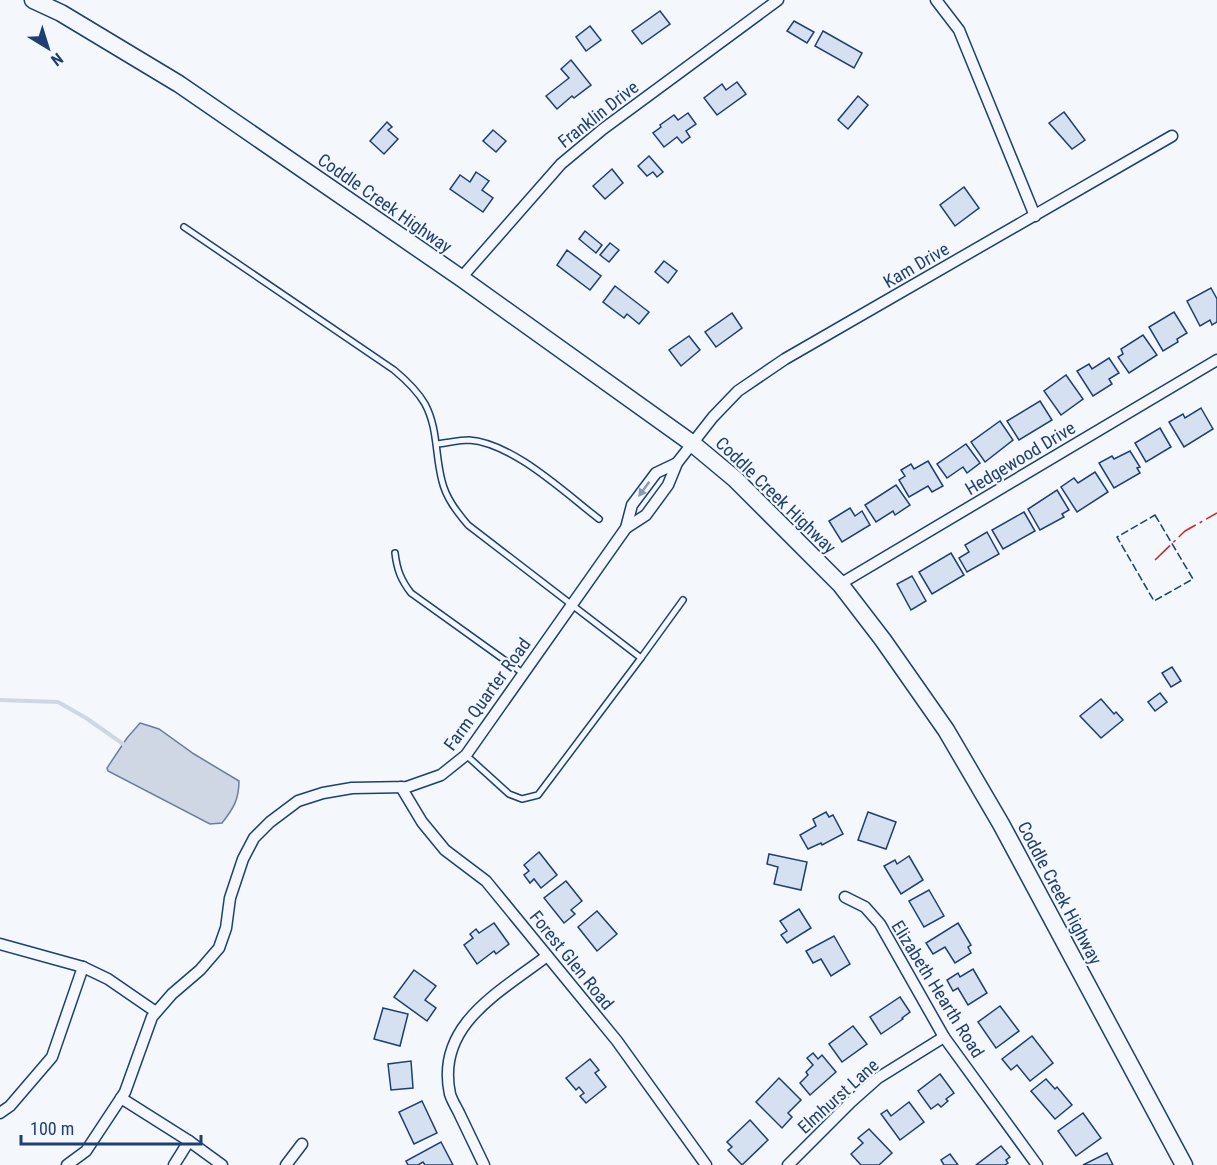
<svg xmlns="http://www.w3.org/2000/svg" width="1217" height="1165" viewBox="0 0 1217 1165" font-family="'Roboto Condensed',sans-serif">
<style>
.water{fill:#cfd7e4;stroke:#687fa3;stroke-width:1.5}
.lines{fill:none;stroke-linecap:round;stroke-linejoin:round}
.stream{stroke:#cfd7e4;stroke-width:4}
.building{fill:#d5e0f0;stroke:#1d3f73;stroke-width:1.5}
.service-casing{stroke:#1d3f73;stroke-width:8}
.minor-casing{stroke:#1d3f73;stroke-width:13}
.primary-casing{stroke:#1d3f73;stroke-width:19}
.service{stroke:#f4f7fb;stroke-width:5}
.minor{stroke:#f4f7fb;stroke-width:10}
.primary{stroke:#f4f7fb;stroke-width:16}
.fence{stroke:#1d3f73;stroke-width:1.5;stroke-dasharray:8 3;stroke-linecap:butt}
.power{stroke:#c62828;stroke-width:1.5;stroke-dasharray:21 4.5 3 4.5;stroke-linecap:butt}
.oneway{fill:#889bb7}
.labels{text-anchor:middle;dominant-baseline:central;stroke-width:4.5;stroke-linejoin:round;paint-order:stroke}
.street-label{font-size:18px;fill:#1d3f73;stroke:#f4f7fb}
</style>
<rect width="100%" height="100%" fill="#f4f7fb"/>
<path class="water" d="M140,723L159,729L194,754L239,781C239,800 233,809 222,823L210,824L108,771L107,768L127,738Z"/>
<g class="lines">
<path class="stream" d="M0,700L58,702L86,718L126,746"/>
</g>
<g class="building">
<path d="M660,11L670,24L642,44L632,31Z"/>
<path d="M794,21L814,32L807,43L787,31Z"/>
<path d="M590,26L601,40L586,51L576,37Z"/>
<path d="M823,31L862,53L854,68L815,46Z"/>
<path d="M571,60L591,85L574,98L572,96L557,109L546,96L569,78L561,69Z"/>
<path d="M737,82L746,94L717,115L704,98L722,84L726,90Z"/>
<path d="M858,96L868,105L848,129L838,120Z"/>
<path d="M1064,112L1085,140L1072,149L1049,123Z"/>
<path d="M688,113L696,124L686,131L690,137L682,143L677,137L664,147L653,133L661,127L660,125L674,115L678,120Z"/>
<path d="M387,122L392,127L388,130L398,139L384,154L370,141Z"/>
<path d="M493,130L506,141L496,152L483,141Z"/>
<path d="M649,156L663,172L657,177L653,172L647,176L638,166Z"/>
<path d="M612,169L623,183L605,199L593,186Z"/>
<path d="M476,172L489,181L482,190L493,198L483,212L450,189L460,175L470,182Z"/>
<path d="M964,187L979,208L955,226L940,205Z"/>
<path d="M585,231L602,245L596,253L579,239Z"/>
<path d="M610,243L619,250L609,262L600,255Z"/>
<path d="M567,250L601,276L590,290L557,265Z"/>
<path d="M664,261L677,271L668,283L655,272Z"/>
<path d="M615,286L649,312L639,324L627,314L624,318L603,302Z"/>
<path d="M1211,288L1217,299V322L1212,325L1210,320L1200,326L1187,301Z"/>
<path d="M1174,312L1187,333L1177,339L1178,342L1163,351L1149,327Z"/>
<path d="M732,313L742,328L716,347L705,332Z"/>
<path d="M1143,335L1157,355L1129,373L1118,357L1123,354L1121,349Z"/>
<path d="M689,336L700,350L681,366L669,350Z"/>
<path d="M1109,358L1119,373L1109,379L1112,384L1093,396L1077,371L1089,364L1092,369Z"/>
<path d="M1066,375L1083,399L1061,415L1044,391Z"/>
<path d="M1040,401L1052,420L1019,440L1007,421Z"/>
<path d="M1201,408L1213,429L1184,447L1169,422L1183,414L1185,418Z"/>
<path d="M1000,421L1013,440L985,462L971,442Z"/>
<path d="M1160,428L1171,447L1146,462L1135,443Z"/>
<path d="M966,444L980,463L967,473L963,467L947,478L937,464Z"/>
<path d="M1130,451L1140,467L1137,468L1140,473L1114,488L1099,463L1112,456L1114,459Z"/>
<path d="M928,461L943,486L932,492L928,486L909,497L899,480L905,476L901,470L911,464L914,469Z"/>
<path d="M1095,472L1108,492L1077,512L1061,487L1074,478L1078,483Z"/>
<path d="M896,485L910,505L895,515L893,511L876,522L865,505Z"/>
<path d="M1057,490L1069,510L1062,514L1064,517L1040,530L1028,509Z"/>
<path d="M850,508L855,516L862,511L870,525L842,542L829,521Z"/>
<path d="M1024,512L1035,531L1003,549L992,530Z"/>
<path d="M987,532L999,554L967,572L959,558L969,552L965,545Z"/>
<path d="M951,553L964,575L932,594L919,572Z"/>
<path d="M912,576L926,601L911,610L897,584Z"/>
<path d="M1172,667L1181,681L1171,687L1162,673Z"/>
<path d="M1160,693L1167,702L1155,711L1148,702Z"/>
<path d="M1101,699L1114,714L1116,712L1123,720L1101,738L1080,716Z"/>
<path d="M826,812L829,817L833,815L843,834L822,845L821,843L808,849L800,835L816,826L813,819Z"/>
<path d="M868,812L896,822L886,849L858,840Z"/>
<path d="M539,852L557,875L541,888L534,879L530,883L524,875L529,871L524,865Z"/>
<path d="M769,854L807,862L801,890L774,884L778,867L767,864Z"/>
<path d="M909,856L923,880L901,894L884,866L895,860L897,864Z"/>
<path d="M566,881L582,901L571,910L575,914L564,923L544,898Z"/>
<path d="M929,890L944,916L924,927L909,901Z"/>
<path d="M799,909L811,928L787,943L781,935L787,931L780,921Z"/>
<path d="M597,911L617,934L597,951L578,927Z"/>
<path d="M494,923L509,944L496,954L494,951L477,964L464,945L473,938L470,934L476,929L479,933Z"/>
<path d="M958,923L971,945L968,947L971,953L955,963L945,947L933,954L926,943Z"/>
<path d="M834,936L850,964L831,976L821,959L813,963L806,951Z"/>
<path d="M973,969L987,993L968,1005L958,988L953,991L947,980L958,973L960,977Z"/>
<path d="M414,970L436,986L425,1000L436,1008L427,1021L394,997Z"/>
<path d="M900,997L910,1012L902,1018L903,1019L881,1034L870,1017Z"/>
<path d="M1000,1006L1019,1031L996,1048L978,1022Z"/>
<path d="M383,1008L408,1014L400,1046L374,1039Z"/>
<path d="M853,1026L867,1044L842,1062L829,1044Z"/>
<path d="M1032,1036L1053,1063L1030,1081L1017,1065L1011,1070L1002,1059Z"/>
<path d="M813,1053L818,1059L822,1055L836,1072L810,1095L800,1083L808,1075L806,1072L813,1065L807,1058Z"/>
<path d="M590,1059L599,1070L595,1073L606,1087L586,1103L580,1096L584,1093L579,1087L576,1090L566,1078Z"/>
<path d="M411,1061L413,1088L391,1090L388,1064Z"/>
<path d="M940,1074L954,1093L946,1099L948,1101L941,1107L938,1104L931,1109L918,1091Z"/>
<path d="M779,1078L801,1100L788,1113L792,1117L782,1128L756,1102Z"/>
<path d="M1046,1079L1055,1089L1057,1087L1072,1105L1055,1119L1031,1091Z"/>
<path d="M422,1101L437,1133L414,1144L399,1112Z"/>
<path d="M909,1102L924,1122L900,1140L881,1114L887,1110L891,1116Z"/>
<path d="M1083,1113L1101,1138L1076,1156L1058,1131Z"/>
<path d="M750,1120L768,1140L742,1165L728,1150L732,1147L727,1142Z"/>
<path d="M869,1129L892,1153L879,1165H861L851,1154L863,1143L858,1138Z"/>
<path d="M441,1142L453,1165H425L423,1162L418,1165H408L406,1161Z"/>
<path d="M1001,1146L1010,1157L1006,1160L1008,1163L1005,1165H976Z"/>
<path d="M1107,1153L1113,1165H1083Z"/>
<path d="M950,1154L958,1165H944L941,1160Z"/>
</g>
<g class="lines">
<defs>
<g id="service">
<path d="M184,227L394,370C406,380 417,390 425,404C438,428 435,455 442,481C446,498 457,512 468,525L641,658L538,795L522,799L509,794L466,755"/>
<path d="M437,444C447,443 459,440 469,440C513,443 565,493 599,519"/>
<path d="M395,553C397,570 401,580 411,593L524,674"/>
<path d="M641,658L683,600"/>
</g>
<g id="minor">
<path d="M936,0L959,30L1035,216"/>
<path d="M461,278L561,164L603,129L778,0"/>
<path d="M626,528L646,515L668,485L677,463L713,417L738,391L785,359L1172,136"/>
<path d="M840,584L1217,360"/>
<path d="M401,787L422,822L445,850L486,881L617,1041L706,1165"/>
<path d="M845,897L865,907L880,924L944,1037L1037,1165"/>
<path d="M0,944L83,967L108,979L156,1012"/>
<path d="M121,1098L189,1141L222,1165"/>
<path d="M0,1113L10,1106L52,1057L83,967"/>
<path d="M67,1165L86,1151L125,1092L152,1017L172,994L200,970L219,948L226,928L230,898L243,859L254,838L270,822L298,801L323,793L352,788L407,787L441,775L466,755L626,528L632,505L656,473L677,463"/>
<path d="M174,1165L189,1141"/>
<path d="M286,1165L302,1144"/>
<path d="M484,1165C476,1148 468,1132 460,1115C457,1108 452,1101 450,1094C435,1025 500,992 547,956"/>
<path d="M788,1165L851,1102L878,1078L944,1037"/>
</g>
<path id="primary" d="M33,0L61,13L179,84L461,278L693,444L735,479L840,584L883,640L946,730L1001,824L1184,1165"/>
</defs>
<use href="#service" class="service-casing"/>
<use href="#minor" class="minor-casing"/>
<use href="#primary" class="primary-casing"/>
<use href="#service" class="service"/>
<use href="#minor" class="minor"/>
<use href="#primary" class="primary"/>
<path class="fence" d="M1155,515L1193,579L1154,601L1117,537Z"/>
<path class="power" d="M1155,560L1185,531L1217,513"/>
</g>
<defs><path id="oneway-solid" d="M-6-.8H1V-3.2L6.5 0L1 3.2V.8H-6Z" transform="scale(1.5)"/></defs>
<use class="oneway" href="#oneway-solid" transform="translate(644 489) rotate(126)"/>
<g class="labels">
<g class="street-label">
<text transform="translate(598 114) rotate(-38)">Franklin Drive</text>
<text transform="translate(385 203) rotate(35)">Coddle Creek Highway</text>
<text transform="translate(916 265) rotate(-30)">Kam Drive</text>
<text transform="translate(1020 458) rotate(-31)">Hedgewood Drive</text>
<text transform="translate(776 495) rotate(44)">Coddle Creek Highway</text>
<text transform="translate(487 694) rotate(-54)">Farm Quarter Road</text>
<text transform="translate(1060 893) rotate(62)">Coddle Creek Highway</text>
<text transform="translate(572 960) rotate(51)">Forest Glen Road</text>
<text transform="translate(938 989) rotate(58)">Elizabeth Hearth Road</text>
<text transform="translate(838 1096) rotate(-42)">Elmhurst Lane</text>
</g>
</g>
<g transform="translate(48 48) rotate(142)" stroke="#f4f7fb" stroke-width="4.5" paint-order="stroke">
<path d="M0-4.5L10 22L0 15L-10 22Z" fill="#1d3f73"/>
<text y="-9" font-size="16" font-weight="bold" text-anchor="middle" fill="#1d3f73">N</text>
</g>
<path d="M21 1135v9h180v-9" fill="none" stroke="#1d3f73" stroke-width="3"/>
<text x="30" y="1135" font-size="18" fill="#1d3f73" stroke="#f4f7fb" stroke-width="4.5" paint-order="stroke">100 m</text>
</svg>
